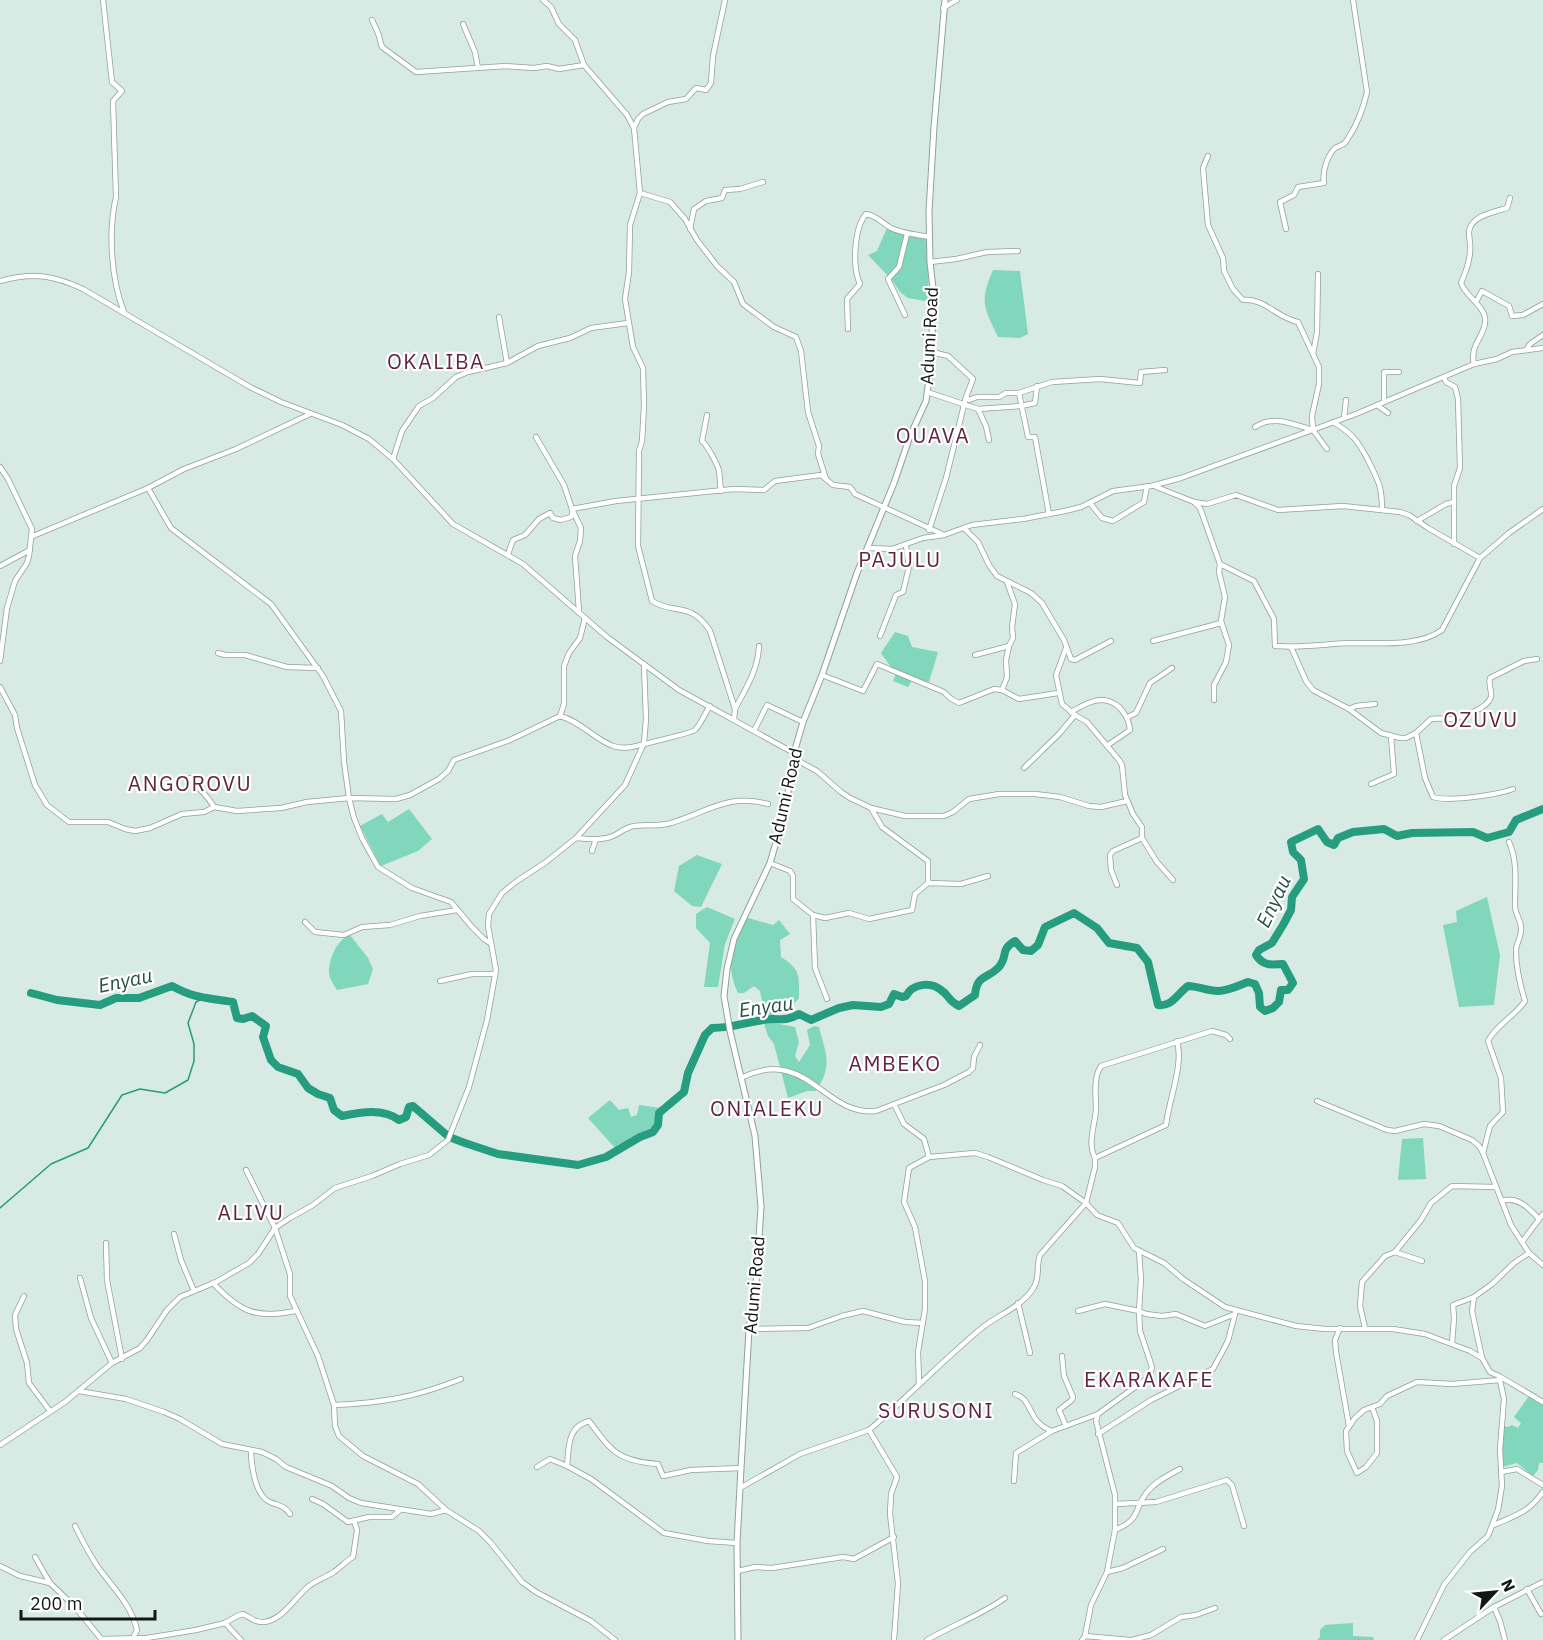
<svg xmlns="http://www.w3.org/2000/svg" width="1543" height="1640" viewBox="0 0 1543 1640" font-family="'IBM Plex Sans',sans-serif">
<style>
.green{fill:#80d7bb}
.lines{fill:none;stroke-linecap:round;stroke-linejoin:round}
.stream{stroke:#269d7f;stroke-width:1.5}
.river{stroke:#269d7f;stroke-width:8}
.minor-casing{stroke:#8fa19a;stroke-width:6}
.major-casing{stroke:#8fa19a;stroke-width:7}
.minor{stroke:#fff;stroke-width:4.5}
.major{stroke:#fff;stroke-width:5}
.labels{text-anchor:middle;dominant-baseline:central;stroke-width:4.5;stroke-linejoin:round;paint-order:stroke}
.street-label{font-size:18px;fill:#111715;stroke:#fff}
.water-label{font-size:20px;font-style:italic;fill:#235143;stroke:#fff}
.quarter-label{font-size:21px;letter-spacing:1.5px;fill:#632444;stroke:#fff}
</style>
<rect width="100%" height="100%" fill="#d7eae3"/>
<g class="green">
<path d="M892,227L902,235C911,234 921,231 927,240L929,299L925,301L908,298L900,292L892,280L868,255L877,251L887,228Z"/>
<path d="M993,270L1020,271L1028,334L1020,338L998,337C984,308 979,302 993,270Z"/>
<path d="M895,632L908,636L912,647L938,652L929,682L913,678L908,687L893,681L896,674L881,653Z"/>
<path d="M409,809L432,839L418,851L381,866L360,826L382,814L388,822Z"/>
<path d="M697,855L722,864L701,907L692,906L674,891L679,866Z"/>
<path d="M1487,897L1500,955L1494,1005L1459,1007L1443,925L1457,922L1456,911Z"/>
<path d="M707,907L735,919L725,944L718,987H704L710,943L696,928V914Z"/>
<path d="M748,918L773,925L779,920L790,934L780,940L781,957C801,970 799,975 799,998L787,1012L775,1015L774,1023L795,1027L799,1042L795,1056L799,1062L810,1045L807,1030L814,1026L819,1027C826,1055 833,1065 816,1091H807L788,1098L774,1044L768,1036L760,1011L762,1001L760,991L754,986L744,993H738C726,969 729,938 748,918Z"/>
<path d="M350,935L368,958L373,969L368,984L337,990C334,985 329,978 329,972C329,959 337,939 350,935Z"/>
<path d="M610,1100L619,1110L628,1108L631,1117L637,1115L639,1105L660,1108C654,1131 656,1125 636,1135C629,1139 623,1145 616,1149L588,1118Z"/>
<path d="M1423,1138L1426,1179L1398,1180L1402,1139Z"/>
<path d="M1529,1396L1543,1404V1463H1539L1538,1470L1533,1476L1517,1463L1502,1467L1501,1425L1507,1427L1512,1425L1518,1428L1521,1423L1514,1417Z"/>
<path d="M1353,1623V1636L1373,1637L1374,1640H1317L1320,1637V1630L1325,1625Z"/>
</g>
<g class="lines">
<path class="stream" d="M0,1208L51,1164L88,1148L122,1095L140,1089L165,1093L188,1080L194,1061V1044L188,1023L196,1002L202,999"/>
<path class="river" d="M31,993L57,1000L100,1005L116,998H139L172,986C198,1000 206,997 233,1002L237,1018L243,1019L252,1016L266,1026L263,1037L271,1060L278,1067L298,1074L308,1088L318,1094L330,1098L334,1110L342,1116C361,1112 383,1108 399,1120L406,1117L409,1107L413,1106L449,1137L465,1143L498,1154L578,1165L606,1157L640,1137L653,1132L658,1125L659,1113L684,1092L688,1073L705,1035L712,1028C733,1028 743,1023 763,1020C778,1017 784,1023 799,1014L811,1020L839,1008L853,1005L881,1007L889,1004L894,994L902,997L906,996C912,984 930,981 941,990C949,995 948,1001 959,1006L975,995C977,974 986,980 998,968C1009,957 999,950 1015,941L1023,950L1031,951L1038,945L1045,927L1074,913L1097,928L1109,943L1137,948L1148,962L1158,1005C1172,1007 1177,994 1188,986C1198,986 1207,991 1218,991C1228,991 1238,986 1248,982L1255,984L1259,993L1260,1007L1265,1011L1273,1008L1279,1002L1281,990H1288L1293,983L1283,964C1271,965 1263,966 1256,955L1259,950L1272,943L1283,925L1291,910L1292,897L1304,879L1301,860L1293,852L1291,842L1318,829L1327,842L1334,845L1338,838L1353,832L1384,829L1397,836L1412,833L1473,832L1487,838L1509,832L1516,820L1543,809"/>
<defs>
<g id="minor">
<path d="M103,0L112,82L122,91L113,101L116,197C108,232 111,279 124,312"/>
<path d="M543,0L551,7L559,24L575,40L584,65L627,115L634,128L640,193L630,225L629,272L625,299L633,347L643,368L644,406L642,441L639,451L638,546L652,601C674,615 691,601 710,631L735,709L734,719"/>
<path d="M943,8L957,0"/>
<path d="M372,20L378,33L382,47L416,72L506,66L534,68L547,66L559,69L584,65"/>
<path d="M463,24L475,52L478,68"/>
<path d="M634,128L638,119L643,114L668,102L686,99L696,88L706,90L711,83L713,56L725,0"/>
<path d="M1208,156L1203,168L1208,225L1223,258L1224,271L1233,289L1243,300C1265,298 1277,318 1298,322L1319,367V384L1312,416L1313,430L1327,449"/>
<path d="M640,193L670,202L685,219L697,240L717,266L734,282L743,304L774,327L796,337L801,351L808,412L819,446L818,454L826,479"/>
<path d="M690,229L694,209L706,201L722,198L725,190L740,189L763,182"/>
<path d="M1286,229L1280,202L1294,195L1298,187L1324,183C1322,172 1327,156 1335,148C1340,145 1344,146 1347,140C1357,125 1363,110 1367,92L1353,0"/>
<path d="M930,262L956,259L987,252L1018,251"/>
<path d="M0,281C32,272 53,275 83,289L250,387L281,402L342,425L369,439L393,459L453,524L523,564L607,637L679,690L794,753"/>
<path d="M1476,302L1482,291L1509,306L1512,316L1523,315L1543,304"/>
<path d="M905,315L888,279L899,267L907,234"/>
<path d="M499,317L507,363"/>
<path d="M848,329L847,299L860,284C852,267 854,228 866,214C876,215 882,223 891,228C904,234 916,234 929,237"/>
<path d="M1526,350L1530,344L1543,335"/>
<path d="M932,352L948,356L973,379L966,397L969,400L977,397H999L1006,393H1019L1052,382L1100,379L1140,383L1141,372L1165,370"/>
<path d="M1313,354L1317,332L1318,274"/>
<path d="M1474,364C1473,360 1473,355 1474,350C1477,339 1489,327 1484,314C1479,302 1466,296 1461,283C1465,273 1470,263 1470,251C1471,245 1469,239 1469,232C1470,216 1494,212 1507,208L1510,198"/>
<path d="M1444,377L1446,382L1455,387L1458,399L1460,468L1454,486V544"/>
<path d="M927,392L978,409L1021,406L1035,403L1037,386"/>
<path d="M1019,393L1028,437H1035L1049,514"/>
<path d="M1384,401V372H1399"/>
<path d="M1377,405L1388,413"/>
<path d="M978,409L986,426L989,440"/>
<path d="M707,415L702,441C707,445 718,465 719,471C720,477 720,484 721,491"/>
<path d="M1344,418L1346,400"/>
<path d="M1333,422C1353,434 1358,441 1368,460C1378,481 1382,485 1382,510"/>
<path d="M1255,427C1273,414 1294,425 1313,430"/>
<path d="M536,437L564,485L572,509L581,528L580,541L575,556L579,611"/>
<path d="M393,459L402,431L419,406L433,398L456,377L468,372L507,363L538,346L570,338L591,328L628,323"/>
<path d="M0,467L8,479L32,529L29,556L27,563L15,581L7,608L0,661"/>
<path d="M1154,486L1194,502L1207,504L1236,495L1278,510L1343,506L1400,512L1409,515L1428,528L1480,558"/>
<path d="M148,488L171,528L271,604L323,676L341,711L344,762L349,798L354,818L362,838L378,867L412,888L451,902L472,927L484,939L490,943"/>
<path d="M1194,502L1200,508L1220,564L1219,572L1225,597L1221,621L1229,645L1226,662L1214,685V700"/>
<path d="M1090,503L1102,518L1113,521L1144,502L1147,486"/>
<path d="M572,509L616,501L734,489L764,490L775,481L821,475L833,485L850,487L855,494L942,534"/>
<path d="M1417,521L1446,504L1454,502"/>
<path d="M964,528L978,542L989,565L997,576L1031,593L1042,603L1064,640L1071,659L1075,660L1111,641"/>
<path d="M929,530L946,478L966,397"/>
<path d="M33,536L148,488L184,469L236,449L310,414"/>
<path d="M868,548L892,549L923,538L944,535L972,525L1023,519L1065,511L1081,507L1113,491L1151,486L1181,478L1356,414L1474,364L1497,359L1512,352L1543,348"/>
<path d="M508,554L513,540L525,535L539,519L550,513L553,518L561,520L571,517L573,511"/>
<path d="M1220,564L1254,581L1274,619L1275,646C1301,648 1325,644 1350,643C1378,643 1419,647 1442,630L1480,558L1509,533L1543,509"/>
<path d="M0,566L30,550"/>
<path d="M880,636L896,595L903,592L909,567L906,546"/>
<path d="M1153,641L1221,623"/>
<path d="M1291,647L1306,681L1313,690L1349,709L1381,733L1400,738H1406L1416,733L1431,719C1437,718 1443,719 1450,719C1461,718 1487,709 1491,697C1492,690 1488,685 1490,678L1524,661L1537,659"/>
<path d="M1066,648L1056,675L1062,704L1075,715L1087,722L1119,760L1122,765L1125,795L1133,814L1142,827V838L1157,862L1173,880"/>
<path d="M218,653L225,655H245L287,667L318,668"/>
<path d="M975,655L1009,646"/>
<path d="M822,675L863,691L877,664L944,692L950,698L959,703L994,689L1002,690L1019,699L1058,693"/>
<path d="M0,687L15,715L17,728L35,785L47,805L69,822H108L125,829L135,831L150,828L182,814L204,812L214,807L237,811L281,808L307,802L349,798L396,799L410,795L439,779L448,771L454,760L510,740L560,716C580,721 594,739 613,746C619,748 626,748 632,747C640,745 692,733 695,730C701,724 705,713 710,706"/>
<path d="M1002,690L1007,677L1006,660L1009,646L1013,638L1012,627L1015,604L1007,582"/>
<path d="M735,709C746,688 758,670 759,646"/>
<path d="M1349,709L1356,706L1375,704"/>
<path d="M1071,712C1088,702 1104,693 1120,708C1126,715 1129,720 1130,730L1108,745"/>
<path d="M560,716L564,704V666L569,653L580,638L585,618"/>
<path d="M1128,717L1136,713L1150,683L1172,668"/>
<path d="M754,731L767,705L803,722"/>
<path d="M1416,733L1425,778L1433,797C1449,802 1497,795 1513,789"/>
<path d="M793,758L817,771L841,792L850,798L871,808L905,816H944L953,812L969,799L999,794H1035L1060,797L1089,806L1101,807L1127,801"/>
<path d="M1024,768L1059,734L1075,715"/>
<path d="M190,778C198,788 208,796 214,807"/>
<path d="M1371,784L1394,774L1391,736"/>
<path d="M871,808L882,827L928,861V883"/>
<path d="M576,838C588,839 601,841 613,836C620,833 626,827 634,826C646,824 657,827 671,823C708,812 727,793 768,804"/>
<path d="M592,851L596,839"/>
<path d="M770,863L790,871L793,876V899L813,915L825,918L849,913L869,919L912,910L915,894L928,883L961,884L988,876"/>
<path d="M1117,885L1111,870L1110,855L1113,851L1142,838"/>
<path d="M813,915L815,968L827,999"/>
<path d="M305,922L315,932L344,935L362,927L390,925L420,916L457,910"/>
<path d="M440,981L472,974H495"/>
<path d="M1177,1041C1184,1065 1169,1099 1166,1125L1095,1158V1167L1086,1203L1097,1215L1118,1223L1134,1248L1164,1263L1183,1279L1225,1307L1296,1326L1325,1329H1393L1425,1334L1470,1351L1482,1358L1490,1372L1499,1376L1504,1399L1500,1449L1502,1486L1498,1510L1488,1536L1470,1552L1444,1585L1417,1640"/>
<path d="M741,1078C807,1045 824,1117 876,1111L944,1085L969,1072L973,1068L974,1057L980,1045"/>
<path d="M1317,1101L1387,1130L1395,1131L1424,1124L1439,1126L1472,1140L1479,1146L1483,1153L1511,1225L1529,1253L1543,1265"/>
<path d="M1483,1153L1490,1126L1503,1112L1501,1078L1488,1041C1496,1025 1514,1017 1525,1001C1520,985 1516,968 1516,951C1516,943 1522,936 1521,928C1521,920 1515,914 1515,906C1515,885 1518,861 1509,842"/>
<path d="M1095,1158C1087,1142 1095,1126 1096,1109C1096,1095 1093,1078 1101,1066L1212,1031L1226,1035L1230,1039"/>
<path d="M246,1170L275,1228L290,1274V1296L318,1356L334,1405L335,1426L339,1436L363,1456L418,1484L446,1510L479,1531L491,1543L522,1582L536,1592L591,1621L615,1640"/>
<path d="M1502,1201C1517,1196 1529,1208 1538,1218"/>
<path d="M174,1234L181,1260L194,1291"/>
<path d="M1522,1242L1543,1214"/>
<path d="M106,1243L107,1280L122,1359"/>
<path d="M1139,1252L1141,1279L1139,1311L1146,1314L1162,1316L1176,1314L1205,1326L1235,1314"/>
<path d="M1395,1252L1422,1261"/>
<path d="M80,1278L91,1318L112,1363"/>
<path d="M213,1283C240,1312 256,1319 295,1311"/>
<path d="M24,1296L15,1315L16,1329L27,1363L29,1383L50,1411"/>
<path d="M1018,1303L1030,1353"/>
<path d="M1078,1311L1105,1304L1139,1311L1140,1331L1152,1367L1149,1377L1098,1414L1096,1421L1115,1495V1530L1107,1572L1091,1605L1085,1636L1082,1640"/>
<path d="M1340,1328L1335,1340L1336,1352L1349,1426"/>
<path d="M1365,1328L1360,1306L1362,1282L1385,1256L1395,1252L1421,1220L1431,1203L1452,1186L1495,1187"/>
<path d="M749,1329L808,1328L842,1316L863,1311L905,1322L923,1323"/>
<path d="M1452,1344L1454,1318L1453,1305L1474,1297"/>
<path d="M1062,1356L1064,1376L1073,1397L1072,1400L1059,1410L1066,1426"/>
<path d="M1482,1358L1472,1311L1474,1297L1492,1284L1514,1263L1529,1253"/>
<path d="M1499,1376L1543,1402"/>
<path d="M919,1384L918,1352L925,1309V1281L915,1227L904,1202L909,1168L929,1157"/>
<path d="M79,1391L126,1399L164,1412L180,1419L222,1444L262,1452L276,1459L286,1467L332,1486L349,1498L361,1503L431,1514L446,1510"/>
<path d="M1015,1394C1034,1400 1026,1421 1052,1431"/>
<path d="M334,1405C382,1403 416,1397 461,1379"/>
<path d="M1372,1407L1377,1421V1453L1366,1467L1357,1473L1347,1451L1346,1431L1355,1418L1364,1410L1380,1404L1387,1396L1417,1382L1452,1384L1500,1380"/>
<path d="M869,1430C908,1397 944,1359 983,1327C1000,1314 1023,1306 1034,1287C1040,1278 1036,1265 1040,1255L1086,1203L1062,1186L1043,1180L988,1157L975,1153L929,1157L924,1139L904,1124L894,1104"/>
<path d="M1098,1434L1151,1400L1213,1369L1228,1341L1236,1310"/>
<path d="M0,1445L65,1402L112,1363L140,1348L147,1340L167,1310L180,1297L216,1282L249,1263L258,1254L275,1228L290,1218L313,1205L335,1188L372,1176L400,1164L429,1155L448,1140L469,1087L487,1020L496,970L488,926L489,914L502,893L517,881L546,862L576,838L625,785L644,743L646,719L644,664"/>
<path d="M251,1450C251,1464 255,1496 270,1502C279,1506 284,1505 290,1514"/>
<path d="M567,1466C569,1447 567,1427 589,1421C612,1452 618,1461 658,1464L663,1476L691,1470L741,1468"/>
<path d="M537,1467L550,1459L567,1466L591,1479L664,1533L708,1541L737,1543"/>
<path d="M1501,1472L1517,1469L1543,1485"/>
<path d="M1014,1481L1016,1453L1052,1431L1098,1414"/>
<path d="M740,1488L800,1454L869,1430L897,1477L891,1494L890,1514L898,1583L894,1640"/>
<path d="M312,1499L323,1504L348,1522L369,1517H392L400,1510"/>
<path d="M1116,1504L1156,1502L1227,1480L1232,1485L1244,1526"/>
<path d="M1494,1525C1516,1515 1528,1513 1543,1492"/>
<path d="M75,1526C82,1540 89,1554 98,1567C113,1588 131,1604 137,1630L133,1638"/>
<path d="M1115,1530C1143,1518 1132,1510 1148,1491C1156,1481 1169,1475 1180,1469"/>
<path d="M35,1557L50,1583L75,1607L102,1640"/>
<path d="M0,1566L20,1576L50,1583"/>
<path d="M738,1571L755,1567L772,1568L843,1557L854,1559L894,1537"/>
<path d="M1107,1572L1123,1568L1163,1549"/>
<path d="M1527,1589L1541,1614"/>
<path d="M1494,1607L1500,1621L1505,1640"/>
<path d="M225,1623L241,1640"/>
<path d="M1085,1636L1130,1640"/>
<path d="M101,1639L147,1638L196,1630L225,1623L237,1616L243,1614C251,1618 256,1623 265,1622C285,1618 295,1597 309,1586C317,1580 326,1577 334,1572C341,1567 346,1561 353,1557L357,1530L354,1521"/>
<path d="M927,1640C953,1625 981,1615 1005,1598"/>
<path d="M1132,1640L1151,1635L1181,1617L1196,1615L1215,1608"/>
<path d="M1444,1640L1494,1607L1543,1582"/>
</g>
<path id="major" d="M738,1640L737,1543L741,1468L749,1329L756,1284L761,1207L755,1136L730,1031L724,996L727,969L734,939L770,863L777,839L785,812L794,753L803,722L822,675L857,573L894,483L910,436L926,401L930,372L934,297L930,262L929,211L934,127L945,0"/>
</defs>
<use href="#minor" class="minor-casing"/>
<use href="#major" class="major-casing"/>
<use href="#minor" class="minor"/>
<use href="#major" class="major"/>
</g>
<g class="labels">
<g class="street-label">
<text transform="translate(929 336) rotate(-87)">Adumi Road</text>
<text transform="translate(785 796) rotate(-77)">Adumi Road</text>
<text transform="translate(754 1285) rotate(-85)">Adumi Road</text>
</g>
<g class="water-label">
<text transform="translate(1273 901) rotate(-65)">Enyau</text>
<text transform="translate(125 980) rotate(-12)">Enyau</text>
<text transform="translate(766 1006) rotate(-8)">Enyau</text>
</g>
<g class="quarter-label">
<text x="436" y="361">OKALIBA</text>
<text x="933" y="435">OUAVA</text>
<text x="900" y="559">PAJULU</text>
<text x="1481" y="719">OZUVU</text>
<text x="190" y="783">ANGOROVU</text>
<text x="895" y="1063">AMBEKO</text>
<text x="767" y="1108">ONIALEKU</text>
<text x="251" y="1212">ALIVU</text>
<text x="1149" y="1379">EKARAKAFE</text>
<text x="936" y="1410">SURUSONI</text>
</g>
</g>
<g transform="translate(1495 1592) rotate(64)" stroke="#ffffff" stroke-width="4.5" paint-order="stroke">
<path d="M0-4.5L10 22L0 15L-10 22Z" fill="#111715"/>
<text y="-9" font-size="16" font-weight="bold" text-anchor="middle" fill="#111715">N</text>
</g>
<path d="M21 1610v9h134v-9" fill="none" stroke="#111715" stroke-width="3"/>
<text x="30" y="1610" font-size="18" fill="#111715" stroke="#ffffff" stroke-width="4.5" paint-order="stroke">200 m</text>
</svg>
